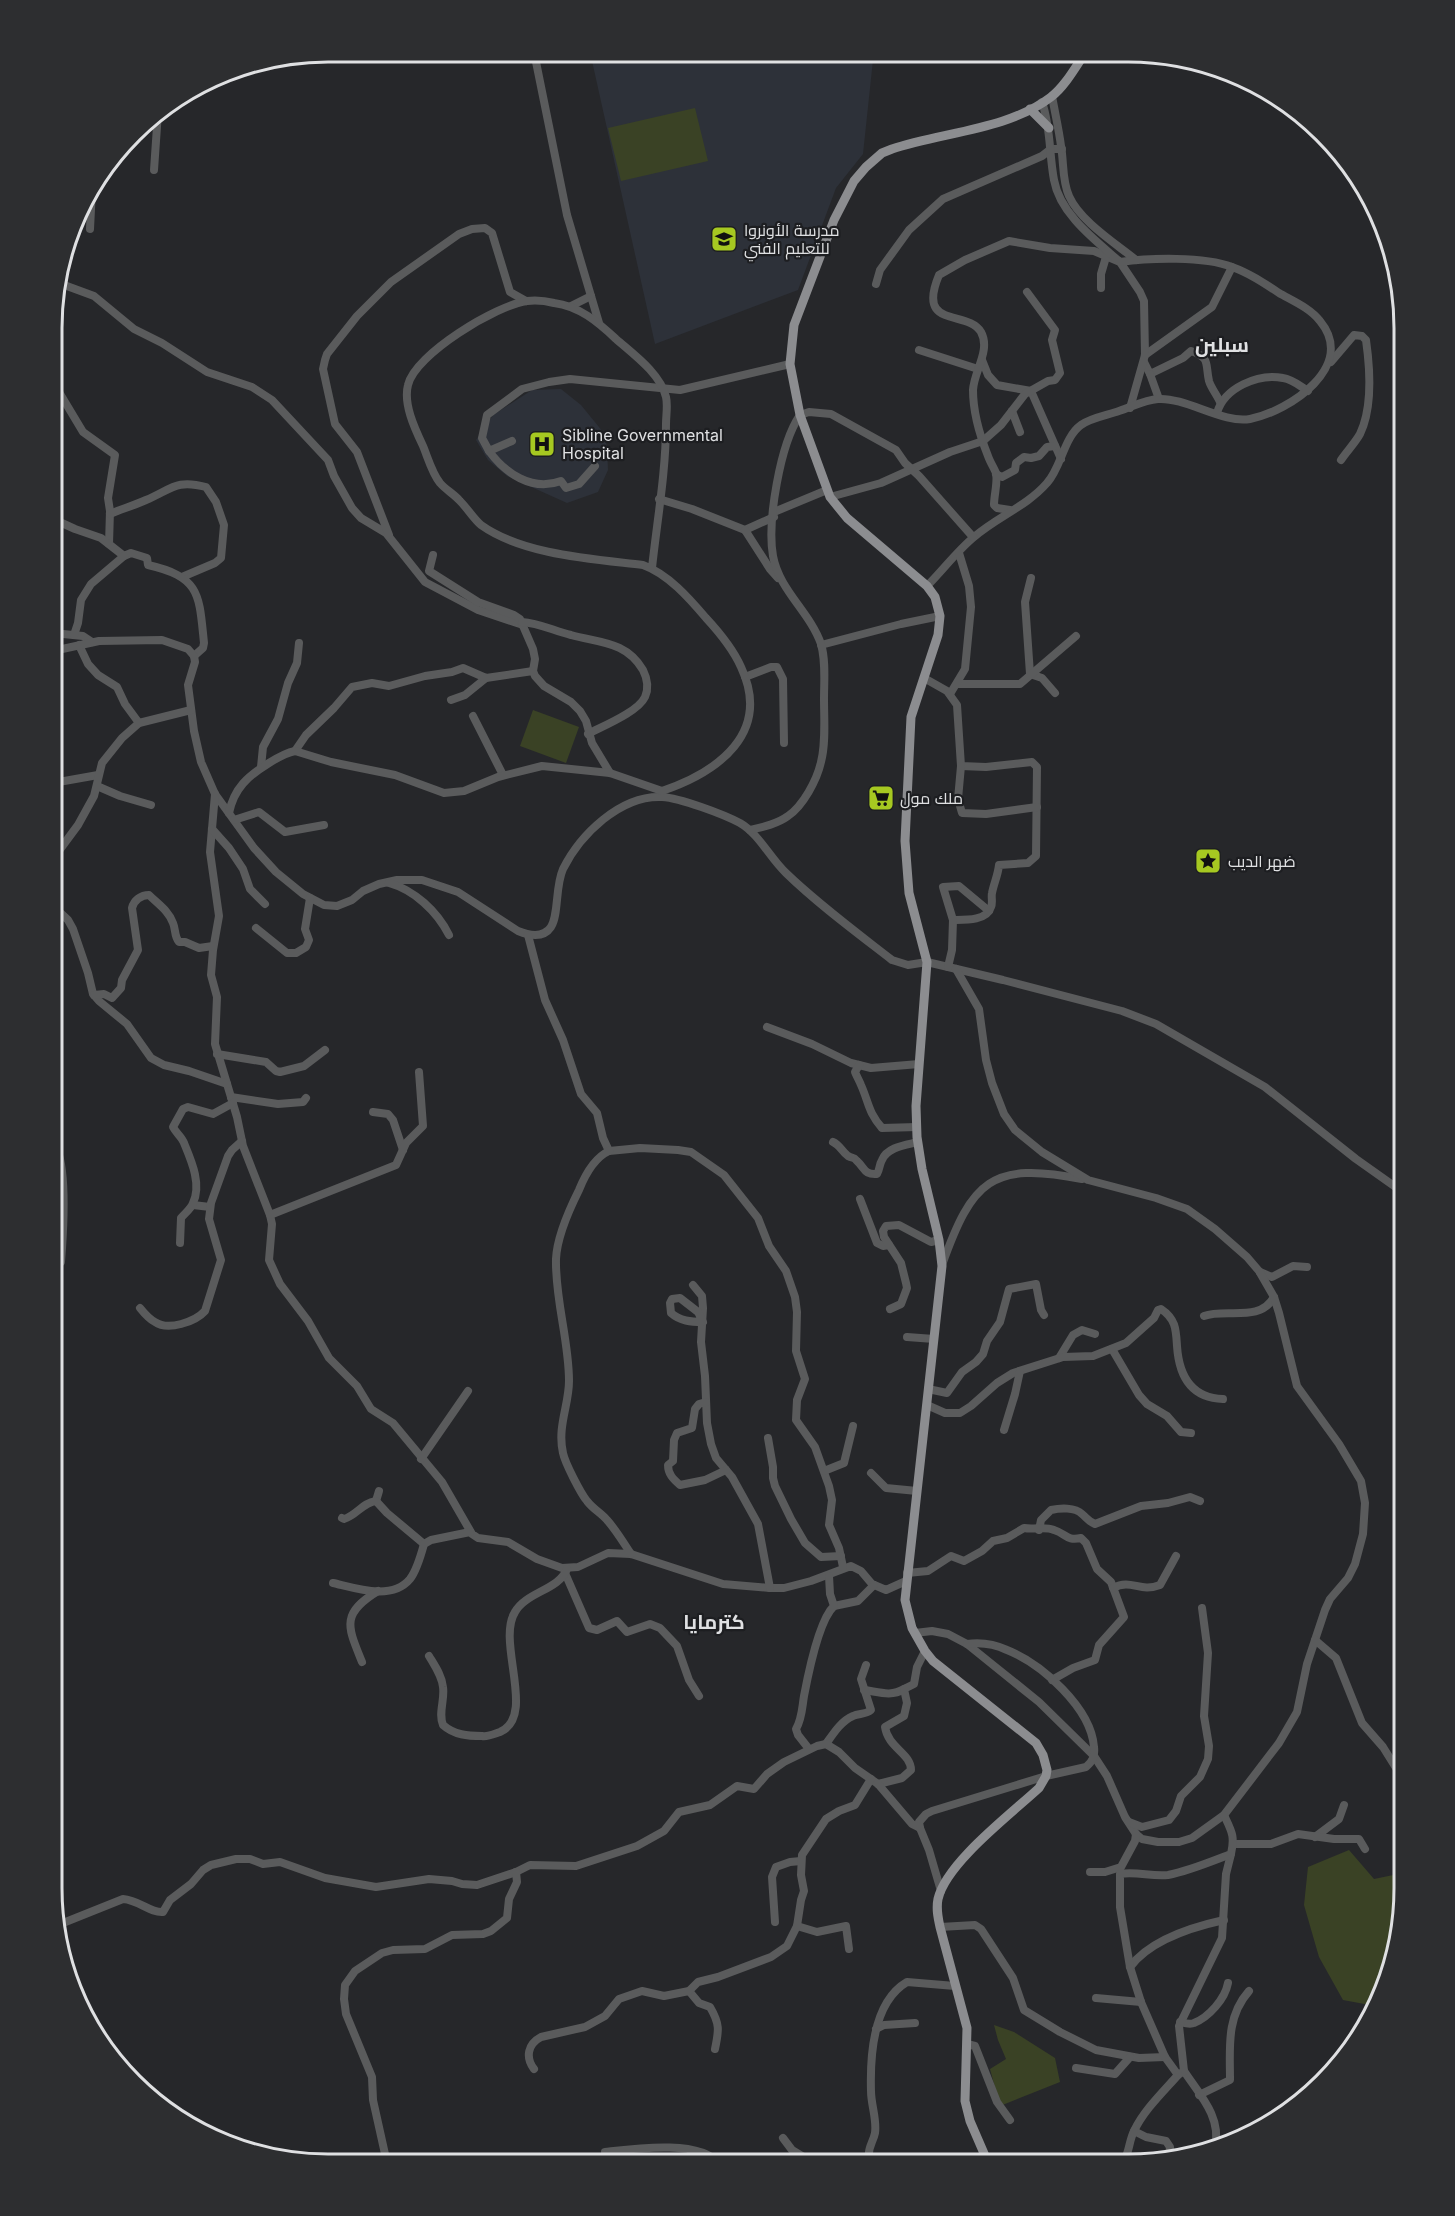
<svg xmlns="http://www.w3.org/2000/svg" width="1455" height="2216" viewBox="0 0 1455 2216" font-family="Inter,Cairo,sans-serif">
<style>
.built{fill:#2d3139}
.green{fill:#3a4225}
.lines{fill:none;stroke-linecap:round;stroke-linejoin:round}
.minor{stroke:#5a5b5c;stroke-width:8}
.major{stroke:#8c8d90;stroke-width:9}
.labels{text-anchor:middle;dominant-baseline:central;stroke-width:4.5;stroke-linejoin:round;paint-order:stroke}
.poi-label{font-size:16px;fill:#dfe0e2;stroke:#1d1e21;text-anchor:start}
.quarter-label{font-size:20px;font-weight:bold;fill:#dfe0e2;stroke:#1d1e21}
.rim{fill:none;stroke:#dfe0e2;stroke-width:3}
</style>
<rect width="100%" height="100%" fill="#26272a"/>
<g class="built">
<path d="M590,52L871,53L873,60L863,154L836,188L798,290L655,344Z"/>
<path d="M561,389L581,405L603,432L607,447L608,470L598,492L567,503L507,476L488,460L476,440L493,415L532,390Z"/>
</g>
<g class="green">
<path d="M695,108L708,161L621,181L608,128Z"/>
<path d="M533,710L579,727L566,763L520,746Z"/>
<path d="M1349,1850L1374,1879L1403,1873V1907L1389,1977L1375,2006L1343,2000L1319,1957L1304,1905L1308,1867Z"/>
<path d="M994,2025L1014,2032L1055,2058L1060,2082L1000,2106L990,2069L1006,2059L998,2040Z"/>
</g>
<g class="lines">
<g class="minor">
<path d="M534,52L567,215L599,323"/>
<path d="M1052,96C1055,113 1059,130 1061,146C1064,163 1062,181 1069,196C1080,221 1115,243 1136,260"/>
<path d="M154,170L158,112"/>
<path d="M90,229L92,189"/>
<path d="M56,282L94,296L134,329L162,343L207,372L252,387L272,400L328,460L334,476L352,508L361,518L386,533L425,582L478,610L523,625"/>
<path d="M876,284L880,270L909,230L943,199L1042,156L1051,149H1062"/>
<path d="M1101,288V274L1106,257"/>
<path d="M571,306L591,296"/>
<path d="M919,350L978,369"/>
<path d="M1145,355L1212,307L1232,267"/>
<path d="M982,360L988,375L997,385L1031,391"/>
<path d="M1144,362L1150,374L1183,358L1191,351C1211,358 1205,364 1209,381C1211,388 1217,395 1220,402"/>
<path d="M1331,362L1354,335L1362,336L1366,340C1370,368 1373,407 1360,434C1355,443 1347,451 1341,460"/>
<path d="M1150,374L1159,399"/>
<path d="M53,382L83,432L115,455L108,498L110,511L109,544"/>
<path d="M1031,391L1061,459"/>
<path d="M1012,411L1020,432"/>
<path d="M1217,413C1224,388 1258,373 1283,378C1292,379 1300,386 1308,391"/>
<path d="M512,441L489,451L482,438L487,415L522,389L549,382L570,379L680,390L790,364"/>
<path d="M489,451C505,473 532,492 561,481L566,488L579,484L595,466"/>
<path d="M996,474L1002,477L1015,470L1016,463L1024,457L1031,458L1039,456L1047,447L1055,446"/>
<path d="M830,497L881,483L950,452L983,441L1001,425L1025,394L1048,381L1055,380L1060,373L1052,340L1055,330L1027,292"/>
<path d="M659,499L692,509L745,530L774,517"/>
<path d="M1010,510L997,508L994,505C994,495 998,482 996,473C994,468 990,462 988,456C980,436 973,412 973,390C974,371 991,350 981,332C967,309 916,330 939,275L965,260L1009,241L1050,248L1094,251L1120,262L1140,292L1144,301L1145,355L1130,408"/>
<path d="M774,512L827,490"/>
<path d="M110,514C122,509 135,505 146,500C172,489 176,479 206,487L216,502L224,525L221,558L215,563L182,577"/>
<path d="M53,519L75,529L101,538L124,556L131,553L147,558L148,565C201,577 199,595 204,643L203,648L194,656"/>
<path d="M745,530L770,569L778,578"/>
<path d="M389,535L357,452L335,424L323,369L325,360L327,354L357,316L391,282L459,234L472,229L485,228L492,233L510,292L526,301"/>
<path d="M433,555L429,571L478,602L514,615L520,619L533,649L535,659L533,671L535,676L544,686L571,702L580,711L586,721L592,743L610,773"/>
<path d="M1031,578L1025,602L1030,674L1042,678L1055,693"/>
<path d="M927,586C943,570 957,551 974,537C997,517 1027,506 1047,483C1061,468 1064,437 1081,425C1090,418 1108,415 1119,411C1132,407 1144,400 1158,399C1186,397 1223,424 1250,419C1290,411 1357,366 1320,321C1310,308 1293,301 1279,293C1264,283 1249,273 1232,267C1204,256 1149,258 1120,262C1095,240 1060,214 1054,180C1049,154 1051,128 1042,102"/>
<path d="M522,622C539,623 554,631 571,635C599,643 626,641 643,670C647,678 649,688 645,697C638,712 603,726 588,734"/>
<path d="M53,633L83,636L92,642"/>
<path d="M74,635L78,623L81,600L91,584L124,556"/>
<path d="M79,645L88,664L98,675L117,687L125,704L139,723"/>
<path d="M821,645L901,624L940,616"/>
<path d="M53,651L99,641L162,640L188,649L194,656L195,662L188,685L194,731L201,762L215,794L254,848L276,872L303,894L324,905L337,906L352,900L363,891L379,884L397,880H422L458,892L518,931C528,935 543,939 551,927C559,914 555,887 563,869C580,835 620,795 662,797C680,798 723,814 740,823C759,834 770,858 786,873C818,904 856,932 892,960L908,965L927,962L1003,980L1122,1011L1156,1024L1265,1087L1356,1159L1404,1193"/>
<path d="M745,677L771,667H777L783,679L784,743"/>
<path d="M924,678L947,691L957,705L961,766L986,767L1032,762L1037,767L1036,856L1028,863L999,865C998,875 994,883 992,893C991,897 993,903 991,907C987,921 965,920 953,920"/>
<path d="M958,684H1020L1076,636"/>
<path d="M950,694L965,669L971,607L969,586L959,553"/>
<path d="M451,700L465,695L486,678"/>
<path d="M473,716L503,775"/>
<path d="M295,751L306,735L334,708L352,687L372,683L389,686L425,676L452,672L463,668L486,678L533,671"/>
<path d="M961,766L958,799L962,813L986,814L1037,807"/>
<path d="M261,767L263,747L278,719L288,683L297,663L299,643"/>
<path d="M53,783L98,775"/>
<path d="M97,786L120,796L151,805"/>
<path d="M215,794L210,852L219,916L213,950L211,975L217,997L215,1044L237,1117L243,1146L270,1215L272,1224L269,1260L280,1284L308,1321L329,1358L357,1386L371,1409L393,1423L442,1482L472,1534L478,1538L508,1542L537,1559L562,1568L578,1567L608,1553L631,1554L723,1584L770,1588H784L811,1581L851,1566L861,1571L872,1584L886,1590L906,1581"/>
<path d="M229,813C234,788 248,776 269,763C277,758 285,753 295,751L331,762L395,775L444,793L464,791L498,777L542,766L610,773L662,791C718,772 772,733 741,667C733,649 719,632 706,618C689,598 668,574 643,565C593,559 523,555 481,525C473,518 468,509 460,501C454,494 446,490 440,483C432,473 428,458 423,446C415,429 403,404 408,385C415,354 497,305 527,301C536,300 546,301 554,303C579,306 598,322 616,339C633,354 660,373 666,397C668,405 666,415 666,424C666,472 657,521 652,568"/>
<path d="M234,820L259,812L285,832L324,825"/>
<path d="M212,829L229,848L243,869L250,889L265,904"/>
<path d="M750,830C763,827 777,824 788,816C803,806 817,780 821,762C826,743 824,719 824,699C824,681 826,661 821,644C810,612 779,590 773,556C767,522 780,444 800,415L809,412L831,414L896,450L905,463L919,476L973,537"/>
<path d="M52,866L58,852L78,825L94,796L102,763L122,738L139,723L191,710"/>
<path d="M389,883C414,890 437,911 449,935"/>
<path d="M52,905L68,920L73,929L88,973L93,994L99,1001L127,1024L151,1058L164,1065L189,1071L227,1084"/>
<path d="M256,928L287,953H296L306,947L309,940L305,929L310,898"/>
<path d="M528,935L545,1000L563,1040L581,1094L597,1113L603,1138L609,1151L640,1148L678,1150L691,1152L724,1175L758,1218L769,1246L786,1271L795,1297L797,1312L796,1351L805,1379L797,1400L796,1420L815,1447L829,1486L832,1500L829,1525L839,1548L843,1567"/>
<path d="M948,967L952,950L953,920L943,887L959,886L989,911"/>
<path d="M94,995L104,994L112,998L121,988L122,980L138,950L132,908C134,900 141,895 149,895C158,904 169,911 173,923C176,930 174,936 179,942H185L199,948L213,946"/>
<path d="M767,1027L812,1044L851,1063L871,1068L919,1064"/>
<path d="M217,1054L266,1062L276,1071L280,1072L304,1066L325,1050"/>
<path d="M859,1065L855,1072C857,1077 859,1080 861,1085C869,1103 868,1112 882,1128L917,1127"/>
<path d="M231,1097L278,1104L303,1102L306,1098"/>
<path d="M373,1112L388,1114L393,1120L403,1150"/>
<path d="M52,1141C69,1157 63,1237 61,1262"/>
<path d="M833,1142C840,1145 842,1152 848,1156C853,1159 853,1156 857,1161C865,1168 864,1175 877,1174C880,1169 879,1165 882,1160C887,1147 906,1145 918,1142"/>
<path d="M609,1151C594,1158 585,1175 579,1190C569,1210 557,1236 556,1259C555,1300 569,1340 569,1381C569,1405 557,1427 563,1453C565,1463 581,1494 587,1501C593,1509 601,1513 607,1520C616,1530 623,1542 631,1554"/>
<path d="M860,1199L877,1243L883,1246L889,1245"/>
<path d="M193,1205L210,1207"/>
<path d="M270,1215L396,1165L406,1143L423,1126L419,1072"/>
<path d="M180,1243L181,1218C185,1213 191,1209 193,1203C202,1184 191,1160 184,1143C182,1137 176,1133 173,1127L183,1109L188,1107L213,1114L233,1103"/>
<path d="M942,1265C972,1181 991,1161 1082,1179"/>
<path d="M1260,1272L1272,1277L1293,1266L1307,1267"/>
<path d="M693,1285L702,1296L703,1308L701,1342L705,1376L707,1423L711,1444L716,1458L732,1477L758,1524L770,1588"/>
<path d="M680,1298L698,1312L703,1322C691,1322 680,1321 671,1313L670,1303L672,1299Z"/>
<path d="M140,1308C144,1313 149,1319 155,1322C168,1331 195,1322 205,1311L221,1260L209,1219L211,1203L228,1156L232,1150L242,1141"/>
<path d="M890,1309L901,1304L907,1288L906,1283L901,1263L884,1237L883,1231L886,1226L899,1225L931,1242L939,1240"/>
<path d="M1204,1316C1226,1308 1260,1323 1274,1297"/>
<path d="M907,1337L934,1339"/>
<path d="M1112,1349L1139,1395L1147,1404L1167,1416L1181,1432L1191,1433"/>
<path d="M1059,1358L1073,1335L1082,1330L1095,1334"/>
<path d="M928,1389L947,1393L962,1372L976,1362L983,1354L987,1341L1000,1322L1009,1289L1036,1284L1041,1310L1044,1315"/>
<path d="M706,1402L699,1404L695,1409L692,1428L677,1433L674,1440L673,1461L668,1465C668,1474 673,1479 680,1485L705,1480L726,1470"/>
<path d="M927,1405L945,1413H960L971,1406L997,1383L1013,1373L1063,1357L1093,1356L1126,1343L1154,1318L1158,1310L1161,1309C1176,1319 1176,1330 1177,1346C1179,1376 1191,1398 1223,1399"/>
<path d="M1004,1430L1015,1394L1020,1371"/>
<path d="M768,1438L773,1467V1478L775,1486L791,1519L805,1543L821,1557L841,1556"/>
<path d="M421,1459L468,1391"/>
<path d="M824,1471L844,1463L853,1426"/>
<path d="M871,1473L886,1488L917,1491"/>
<path d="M376,1501L379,1491"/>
<path d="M342,1518L344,1519C357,1515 362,1503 376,1501L387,1513L424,1544"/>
<path d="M1039,1530L1041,1520L1051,1510C1060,1508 1075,1507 1082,1514C1087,1518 1088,1521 1095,1524L1141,1506L1168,1503L1190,1497L1200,1501"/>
<path d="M565,1573L589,1628L597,1630L617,1621L627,1632L650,1624L660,1628L677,1646L689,1680L699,1696"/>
<path d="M907,1573L928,1571L951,1556L964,1561L982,1551L993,1541L1007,1538L1024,1528C1034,1530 1045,1526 1054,1530C1067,1534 1066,1541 1081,1538L1086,1543L1097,1569L1111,1582L1124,1617L1099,1645L1095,1660L1073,1668L1052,1680"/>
<path d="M333,1583C355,1588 392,1601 410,1579C417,1570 421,1555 424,1544L431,1540L470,1532"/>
<path d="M1113,1588C1132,1578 1139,1593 1160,1585L1176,1556"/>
<path d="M834,1606L858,1601L874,1585"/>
<path d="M915,1633L932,1631L948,1634L967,1644L993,1665L1039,1702L1094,1756L1107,1776L1125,1817L1136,1834L1142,1839L1158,1842H1179L1192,1838L1224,1815L1279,1743L1297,1712L1307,1664L1325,1610L1330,1599L1348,1578L1355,1564L1363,1534L1365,1503L1361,1481L1339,1444L1297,1386L1279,1313L1274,1297L1259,1271L1247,1257L1215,1229L1187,1209L1156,1198L1088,1180L1042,1152L1015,1130L1004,1114L992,1083L986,1060L979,1009L956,969"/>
<path d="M1315,1640L1336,1658L1362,1723L1383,1747L1403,1779"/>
<path d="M429,1656C435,1666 442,1676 443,1687C445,1700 438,1713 443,1725C454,1735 468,1736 482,1736C488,1737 494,1734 500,1732C537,1716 496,1642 515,1612C526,1592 559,1590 567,1569"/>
<path d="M362,1662C348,1627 340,1614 378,1591"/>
<path d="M864,1690C879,1692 891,1697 904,1689"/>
<path d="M826,1744C833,1734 841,1721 853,1716C859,1713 865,1715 871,1710L861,1679L866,1665"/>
<path d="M809,1749L798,1735L796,1729C802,1719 802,1708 804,1696C808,1675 819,1620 834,1606L830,1594L829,1576"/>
<path d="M878,1784L902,1778L911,1770C911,1753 888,1748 885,1727L904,1716L907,1703L904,1689L914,1684L917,1667L925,1651"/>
<path d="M1129,1822L1142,1827L1169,1820L1176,1811L1181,1796L1200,1777L1208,1759L1209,1746L1204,1716L1208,1653L1202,1608"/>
<path d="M920,1828L919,1822L926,1814L932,1811L1046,1776L1086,1767C1093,1761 1095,1756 1094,1747C1091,1708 1042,1664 1007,1650C994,1644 981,1642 967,1644"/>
<path d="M1315,1837L1339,1819L1344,1805"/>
<path d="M1233,1844H1271L1298,1834L1334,1839H1359L1365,1849"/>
<path d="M1090,1872H1105L1121,1867L1135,1841L1136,1834"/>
<path d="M775,1922L772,1877L776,1867L790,1862L801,1861"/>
<path d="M58,1925L123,1899C139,1900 150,1913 163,1912L170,1900L191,1884L203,1870L211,1865L236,1859H250L263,1864L280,1862L325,1878L376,1887L429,1879L452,1881L462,1884L477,1885L516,1872L530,1865L576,1866L637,1846L664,1831L679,1812L710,1805L737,1786L754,1789L767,1774L784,1762L817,1746L826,1744L839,1752L855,1768L878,1784L912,1824L920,1828L929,1850L941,1891"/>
<path d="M797,1926L817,1932L846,1926L849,1949"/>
<path d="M940,1927L975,1925L981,1929L1013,1978L1024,2010L1060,2032L1096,2050L1139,2058L1165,2057"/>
<path d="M1130,1967C1150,1940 1192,1927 1224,1920"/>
<path d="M689,1991L699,2003L710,2007C720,2024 719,2030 715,2049"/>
<path d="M1096,1998L1141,2002"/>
<path d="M1180,2022C1184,2023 1190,2025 1194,2023C1209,2017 1225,1999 1228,1983"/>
<path d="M876,2029L884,2025L915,2023"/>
<path d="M967,2044L975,2046L997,2102L1010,2120"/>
<path d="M1076,2068L1115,2074L1130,2057"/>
<path d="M534,2069C525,2057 528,2044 541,2037L585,2027L605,2016L619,1999L642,1991L664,1996L689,1991L698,1982L718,1977L771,1957L787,1946L797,1926L801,1900L804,1891L801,1875L802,1855L826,1819L839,1811L855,1805L871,1779"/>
<path d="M1184,2071C1199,2094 1222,2117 1215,2147"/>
<path d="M1178,2075L1184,2071L1179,2026L1222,1938L1226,1874L1231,1854"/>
<path d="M1199,2095L1230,2080C1230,2048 1226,2017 1249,1991"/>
<path d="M1134,2131L1146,2137L1166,2141L1170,2147L1169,2157"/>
<path d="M783,2138L792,2150L815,2164"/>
<path d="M605,2152C632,2149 701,2139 719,2164"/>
<path d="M387,2163L373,2100L372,2077L346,2014L344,1999L345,1985L355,1971L382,1953L393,1950L425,1949L452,1935L483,1934L491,1931L507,1918L509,1899L517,1882L516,1872"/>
<path d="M860,2164L869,2159C867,2148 873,2143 875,2133C877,2119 871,2105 871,2091C870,2057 873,2002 907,1982L955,1986"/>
<path d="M1120,2165C1130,2155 1128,2143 1134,2131C1144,2110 1163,2092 1178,2075L1165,2057L1141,2002L1130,1967L1120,1907V1874C1136,1871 1152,1877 1168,1875C1189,1871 1210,1862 1231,1854C1235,1836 1232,1832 1224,1815"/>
</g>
<g class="major">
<path d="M1030,109L1049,128"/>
<path d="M989,2165L970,2121L965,2101L967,2028L940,1927C938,1918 936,1909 938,1899C946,1863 1011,1814 1039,1788L1046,1776L1047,1770L1043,1755L1036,1743L933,1661L925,1651L912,1628L905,1600L942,1266L939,1240L922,1169L917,1137L916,1106L927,962L909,893L905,841L911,717L938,635L940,616L935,597L927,586L847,518L830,497L800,415L790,364L794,325L834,220L854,181L866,167L882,153L892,149C942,132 1008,130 1051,97C1065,86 1075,68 1085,53"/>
</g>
</g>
<defs>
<symbol id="university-square" viewBox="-11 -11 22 22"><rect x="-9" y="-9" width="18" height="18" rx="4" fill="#a6c821" stroke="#1d1e21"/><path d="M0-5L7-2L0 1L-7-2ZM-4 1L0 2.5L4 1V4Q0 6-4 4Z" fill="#111"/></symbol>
<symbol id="hospital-square" viewBox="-11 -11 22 22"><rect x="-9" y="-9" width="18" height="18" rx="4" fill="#a6c821" stroke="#1d1e21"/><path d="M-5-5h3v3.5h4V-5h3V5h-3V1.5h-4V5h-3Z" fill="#111"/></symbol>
<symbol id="supermarket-square" viewBox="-11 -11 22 22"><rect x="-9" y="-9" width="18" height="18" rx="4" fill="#a6c821" stroke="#1d1e21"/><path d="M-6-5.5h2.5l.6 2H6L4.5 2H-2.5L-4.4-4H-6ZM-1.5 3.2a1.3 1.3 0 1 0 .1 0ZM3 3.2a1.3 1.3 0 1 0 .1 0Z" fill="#111"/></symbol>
<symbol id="sight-square" viewBox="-11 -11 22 22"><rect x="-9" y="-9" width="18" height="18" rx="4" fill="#a6c821" stroke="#1d1e21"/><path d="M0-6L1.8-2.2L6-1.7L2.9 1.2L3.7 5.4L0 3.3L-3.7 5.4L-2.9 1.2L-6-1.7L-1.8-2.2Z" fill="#111"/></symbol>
</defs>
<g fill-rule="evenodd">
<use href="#university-square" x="709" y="224" width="30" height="30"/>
<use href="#hospital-square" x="527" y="429" width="30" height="30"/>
<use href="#supermarket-square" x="866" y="783" width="30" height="30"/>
<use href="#sight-square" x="1193" y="846" width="30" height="30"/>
</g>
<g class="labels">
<g class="poi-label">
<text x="744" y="230">مدرسة الأونروا<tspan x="744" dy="18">للتعليم الفني</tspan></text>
<text x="562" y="435">Sibline Governmental<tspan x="562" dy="18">Hospital</tspan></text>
<text x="900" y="798">ملك مول</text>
<text x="1228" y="861">ضهر الديب</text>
</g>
<g class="quarter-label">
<text x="1222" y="345">سبلين</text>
<text x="714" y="1622">كترمايا</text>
</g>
</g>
<path d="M0 0H1455V2216H0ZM328 62H1128A266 266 0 0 1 1394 328V1888A266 266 0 0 1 1128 2154H328A266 266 0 0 1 62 1888V328A266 266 0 0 1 328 62Z" fill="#2d2e30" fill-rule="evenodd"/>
<path class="rim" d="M328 62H1128A266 266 0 0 1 1394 328V1888A266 266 0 0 1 1128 2154H328A266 266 0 0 1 62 1888V328A266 266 0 0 1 328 62Z"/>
</svg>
